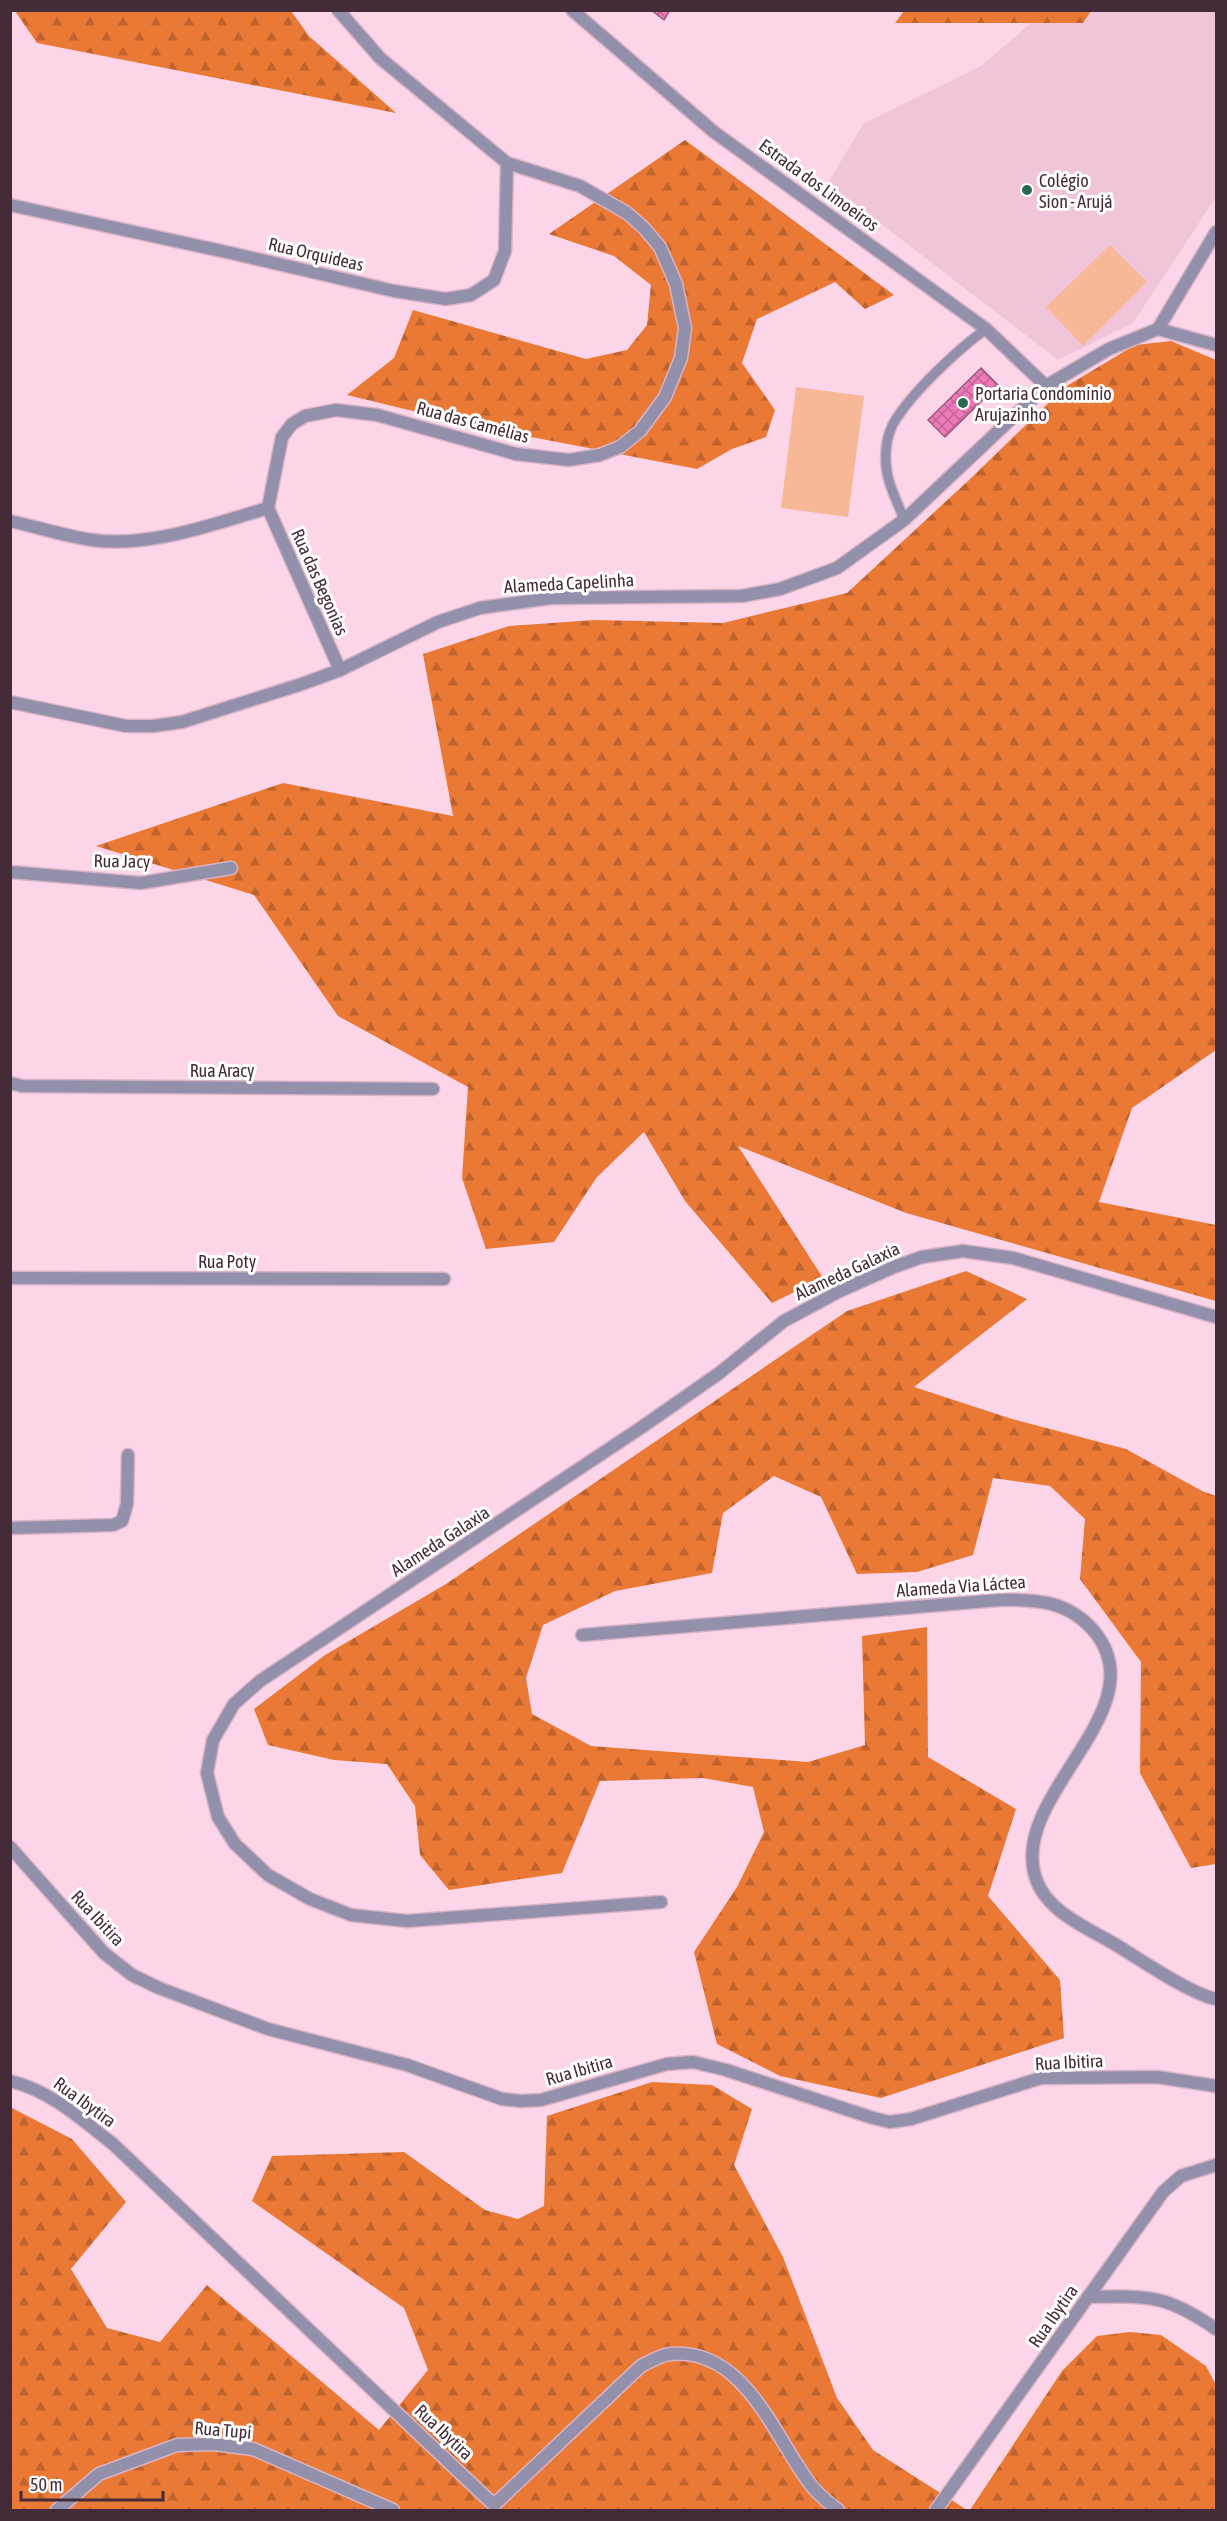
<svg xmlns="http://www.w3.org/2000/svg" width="1227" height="2521" viewBox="0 0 1227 2521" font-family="'Asap Condensed',sans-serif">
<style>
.built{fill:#f0c5d9}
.forest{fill:url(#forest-firs)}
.park{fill:#f7b898}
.building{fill:url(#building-cross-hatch);stroke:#985f7c;stroke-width:1.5}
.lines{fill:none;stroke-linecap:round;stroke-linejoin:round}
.service-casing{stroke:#d8b3c5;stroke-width:12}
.minor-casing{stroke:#d8b3c5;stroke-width:15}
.tertiary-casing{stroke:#d8b3c5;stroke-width:15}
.service{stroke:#9290aa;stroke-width:9}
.minor{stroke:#9290aa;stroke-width:12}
.tertiary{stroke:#9290aa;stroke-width:12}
.poi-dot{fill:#2b6854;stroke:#fff;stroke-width:2}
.labels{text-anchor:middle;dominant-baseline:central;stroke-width:6;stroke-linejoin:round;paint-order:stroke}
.poi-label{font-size:18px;fill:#442b38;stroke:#fff;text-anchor:start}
.street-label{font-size:18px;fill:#442b38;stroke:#fff}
</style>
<defs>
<pattern id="forest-firs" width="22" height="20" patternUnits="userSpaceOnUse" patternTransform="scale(1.5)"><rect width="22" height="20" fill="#ea7935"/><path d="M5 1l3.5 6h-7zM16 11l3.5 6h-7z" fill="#bf632e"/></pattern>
<pattern id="building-cross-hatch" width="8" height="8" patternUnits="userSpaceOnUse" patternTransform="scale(1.5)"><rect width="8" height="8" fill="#ee79b8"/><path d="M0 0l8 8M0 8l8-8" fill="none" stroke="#c26397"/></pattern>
</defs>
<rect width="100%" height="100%" fill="#fdd5e8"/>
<path class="built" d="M1045,11H1216V197L1133,323L1058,360L828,183L863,124L981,66Z"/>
<g class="forest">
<path d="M15,11H291L309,36L396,113L37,43Z"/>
<path d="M904,11V10L1091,11L1083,23H895Z"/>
<path d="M685,140L894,295L865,309L835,282L757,319L742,363L775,410L766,437L732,449L697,469L475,426L347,395L394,358L413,310L586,359L627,350L647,325L651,285L614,256L549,234Z"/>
<path d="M1171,341L1216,360V1050L1132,1108L1099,1202L1216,1225V1301L906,1213L738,1146L823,1278L772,1303L685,1201L644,1132L597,1177L554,1242L486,1249L462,1178L468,1087L338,1016L254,895L96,846L283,783L453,816L423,654L509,626L595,620L723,623L847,593L969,480L1065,387L1135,345Z"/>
<path d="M966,1271L1027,1299L914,1387L1012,1419L1126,1449L1202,1491L1216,1496V1864L1191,1868L1140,1773L1141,1662L1080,1579L1085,1519L1050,1486L993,1478L973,1555L917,1572L857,1574L821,1497L774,1476L723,1513L712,1573L615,1591L543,1625L526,1678L532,1714L591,1746L808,1762L865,1745L862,1636L927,1627L928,1757L1016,1809L988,1896L1060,1980L1064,2038L881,2098L780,2076L717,2044L694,1952L737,1887L764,1832L753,1787L703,1778L600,1781L562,1873L449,1890L420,1855L415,1806L387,1764L334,1760L268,1745L254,1709L325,1655L446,1584L847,1311Z"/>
<path d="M652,2082L712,2085L752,2109L734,2165L783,2257L837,2398L873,2450L967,2510H11L10,2107L72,2139L126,2202L71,2269L107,2328L160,2342L207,2285L379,2430L428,2370L404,2308L252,2201L272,2156L404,2152L485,2210L518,2219L544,2206L547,2116Z"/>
<path d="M1130,2332L1161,2335L1206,2366L1216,2385V2510H970L1062,2371L1097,2336Z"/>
</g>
<g class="park">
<path d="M1110,245L1147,282L1083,346L1046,307Z"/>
<path d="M796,387L864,396L848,517L781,508Z"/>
</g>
<g class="building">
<path d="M651,10H670L664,20Z"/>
<path d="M981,368L998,385L945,437L928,420Z"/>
</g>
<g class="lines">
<defs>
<path id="service" d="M904,520C898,502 887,484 886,464C885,451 887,436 893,424C911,393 957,350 986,329"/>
<g id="minor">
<path d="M572,10L714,132L986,329L1046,386"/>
<path d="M10,205L231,253L394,291L446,299L471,295L494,280L505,251L507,163"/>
<path d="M1158,329L1216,232"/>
<path d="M268,508L340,670"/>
<path d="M10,521C37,527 65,536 92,540C149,548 214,524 268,508L282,437L292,424L305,416L336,410L377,415L516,454L569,460L600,455L620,447L640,431L665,397L681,358L685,328L676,284L660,247L644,228L627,213L580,186L507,163L380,58L338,10"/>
<path d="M10,872L141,883L231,868"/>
<path d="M10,1083L22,1086L433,1089"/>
<path d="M10,1278L444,1279"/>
<path d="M10,1528L113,1525L122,1521L127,1504L128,1455"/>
<path d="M582,1635L999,1600C1037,1599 1068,1601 1094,1631C1158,1708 1015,1791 1034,1872C1042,1909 1083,1926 1113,1943C1138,1958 1190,1994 1216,1999"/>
<path d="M10,1847L104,1953L132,1975L159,1988L268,2029L407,2065L502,2099L521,2101L541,2100L667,2064L693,2062L726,2070L873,2118L890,2122L911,2119L1041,2078L1157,2077L1216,2086"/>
<path d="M661,1902L407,1921L351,1915L310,1899L268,1875L235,1844L218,1817L207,1773L213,1740L234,1704L260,1681L642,1427L718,1374L784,1321L840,1291L894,1267L922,1257L963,1251L1013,1258L1216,1317"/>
<path d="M10,2081C51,2091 81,2119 113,2144L494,2505L641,2366C649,2362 661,2355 670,2354C745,2347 774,2437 811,2485C818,2495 829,2503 838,2510"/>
<path d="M1088,2297C1148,2296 1166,2294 1216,2329"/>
<path d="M57,2510L99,2474L177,2445L214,2444L253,2449L393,2510"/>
<path d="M936,2510L1163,2192L1181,2176L1216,2165"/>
</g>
<path id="tertiary" d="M10,702L126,726H153L182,722L302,684L340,670L438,622L480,608L551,598L742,596L780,589L837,568L904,520L1046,386L1085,363L1109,349L1158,329L1216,345"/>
</defs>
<use href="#service" class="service-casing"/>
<use href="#minor" class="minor-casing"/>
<use href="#tertiary" class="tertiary-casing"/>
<use href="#service" class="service"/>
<use href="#minor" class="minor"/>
<use href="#tertiary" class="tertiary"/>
</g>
<g class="poi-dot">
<circle cx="1027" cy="190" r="6"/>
<circle cx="963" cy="403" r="6"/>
</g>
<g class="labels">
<g class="poi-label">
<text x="1039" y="180">Colégio<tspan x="1039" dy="21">Sion - Arujá</tspan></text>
<text x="975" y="393">Portaria Condomínio<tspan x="975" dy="21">Arujazinho</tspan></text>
</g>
<g class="street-label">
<text transform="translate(819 185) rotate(36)">Estrada dos Limoeiros</text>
<text transform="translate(316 254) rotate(13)">Rua Orquideas</text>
<text transform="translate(473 422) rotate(15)">Rua das Camélias</text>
<text transform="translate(320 582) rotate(66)">Rua das Begonias</text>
<text transform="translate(569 583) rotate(-3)">Alameda Capelinha</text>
<text transform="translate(122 861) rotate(1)">Rua Jacy</text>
<text x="222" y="1070">Rua Aracy</text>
<text x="227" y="1261">Rua Poty</text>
<text transform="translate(847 1271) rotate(-25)">Alameda Galaxia</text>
<text transform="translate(440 1541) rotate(-33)">Alameda Galaxia</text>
<text transform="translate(961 1586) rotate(-4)">Alameda Via Láctea</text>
<text transform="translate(98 1918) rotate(47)">Rua Ibitira</text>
<text transform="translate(1069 2062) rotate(-3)">Rua Ibitira</text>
<text transform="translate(579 2070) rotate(-16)">Rua Ibitira</text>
<text transform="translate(85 2102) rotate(36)">Rua Ibytira</text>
<text transform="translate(1053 2316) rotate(-55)">Rua Ibytira</text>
<text transform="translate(223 2430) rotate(5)">Rua Tupi</text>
<text transform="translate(444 2432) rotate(43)">Rua Ibytira</text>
</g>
</g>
<rect width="1227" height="2521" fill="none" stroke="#442b38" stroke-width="24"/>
<path d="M21 2491v9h142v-9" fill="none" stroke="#442b38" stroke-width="3"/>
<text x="30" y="2491" font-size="18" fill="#442b38" stroke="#ffffff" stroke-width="4.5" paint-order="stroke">50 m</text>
</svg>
